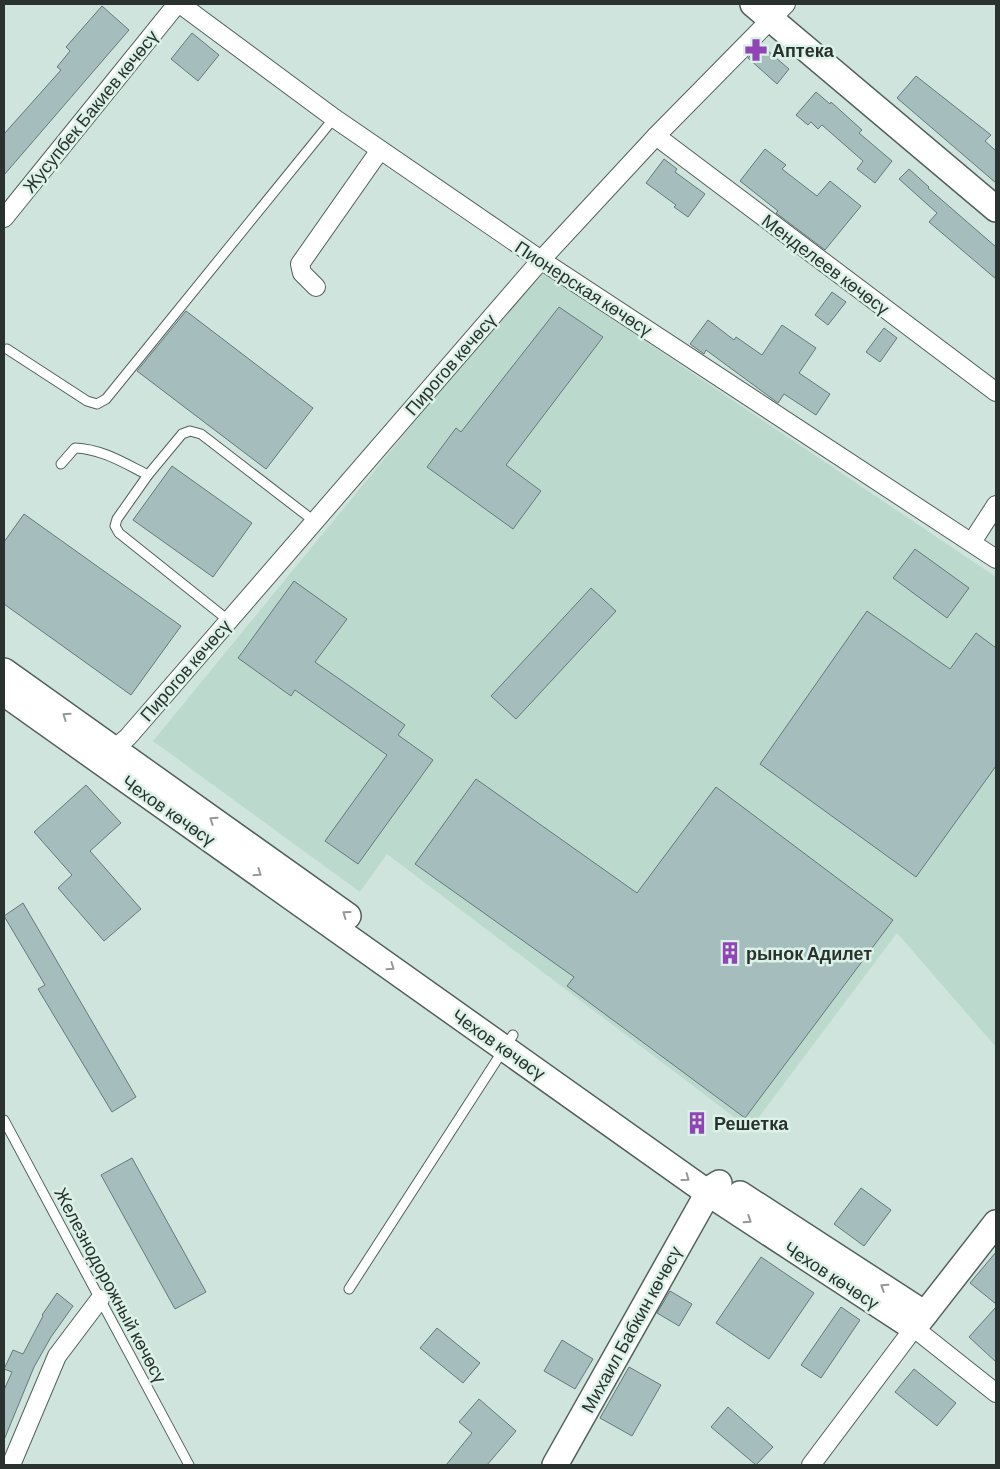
<svg xmlns="http://www.w3.org/2000/svg" width="1000" height="1469" viewBox="0 0 1000 1469" font-family="Barlow,sans-serif">
<style>
.built{fill:#bcd9ce}
.building{fill:#a6bdbd;stroke:#657a7a}
.lines{fill:none;stroke-linecap:round;stroke-linejoin:round}
.lane-casing{stroke:#50625b;stroke-width:11}
.street-casing{stroke:#50625b;stroke-width:20}
.secondary-casing{stroke:#50625b;stroke-width:28}
.lane{stroke:#fff;stroke-width:9}
.street{stroke:#fff;stroke-width:18}
.secondary{stroke:#fff;stroke-width:25}
.oneway{stroke:#949897}
.labels{text-anchor:middle;dominant-baseline:central;stroke-width:5;stroke-linejoin:round;paint-order:stroke}
.poi-label{font-size:18px;font-weight:bold;fill:#2a322f;stroke:#dcf2e9;text-anchor:start}
.street-label{font-size:18px;fill:#2a322f;stroke:#dcf2e9}
</style>
<rect width="100%" height="100%" fill="#cfe4dc"/>
<path class="built" d="M539,270L996,577V1047L897,933L750,1129L387,854L360,892L153,741Z"/>
<g class="building">
<path d="M102,6L129,30L4,175V134L61,70L57,67L70,51L66,47Z"/>
<path d="M192,33L219,55L198,81L171,59Z"/>
<path d="M761,45L789,69L777,84L748,58Z"/>
<path d="M916,76L991,135L985,141L996,151V183L897,98Z"/>
<path d="M816,92L830,104L831,102L862,130L859,133L892,161L875,183L857,169L863,161L822,125L818,129L811,122L808,125L796,115Z"/>
<path d="M765,149L786,165L782,169L817,196L830,181L861,206L825,250L776,213L778,211L740,181Z"/>
<path d="M664,159L677,169L675,172L705,194L688,217L674,207L676,205L646,183Z"/>
<path d="M909,169L929,187L928,188L996,247V279L929,222L937,213L899,179Z"/>
<path d="M832,292L846,302L828,325L815,315Z"/>
<path d="M559,307L603,337L506,465L541,491L513,529L427,467L456,428L461,432Z"/>
<path d="M186,311L313,408L266,469L137,371Z"/>
<path d="M708,320L734,340L736,337L762,355L782,325L816,348L799,373L830,394L816,415L784,394L778,403L706,350L704,354L690,344Z"/>
<path d="M884,328L897,338L880,362L866,352Z"/>
<path d="M172,466L252,523L213,577L133,520Z"/>
<path d="M24,514L181,626L131,695L4,604V542Z"/>
<path d="M915,549L969,588L947,618L893,578Z"/>
<path d="M294,581L347,619L315,662L405,725L398,735L433,760L358,864L325,841L387,755L295,690L291,696L238,658Z"/>
<path d="M591,588L616,611L516,719L491,696Z"/>
<path d="M867,611L950,669L976,633L996,648V766L916,877L760,764Z"/>
<path d="M476,779L637,893L716,787L893,920L745,1118L567,986L574,977L415,864Z"/>
<path d="M86,785L121,823L90,851L141,909L104,941L58,888L72,875L34,832Z"/>
<path d="M23,903L136,1097L112,1112L38,989L45,985L4,916Z"/>
<path d="M132,1158L206,1292L175,1309L101,1175Z"/>
<path d="M861,1188L891,1210L864,1246L834,1224Z"/>
<path d="M996,1252V1304L970,1283Z"/>
<path d="M761,1257L814,1293L769,1359L716,1323Z"/>
<path d="M670,1291L692,1304L679,1326L657,1313Z"/>
<path d="M57,1293L73,1306L51,1337L34,1367L4,1440V1390L12,1372L4,1369L13,1350L23,1354L43,1316L42,1315Z"/>
<path d="M841,1307L860,1320L821,1378L801,1365Z"/>
<path d="M996,1307V1362L969,1337Z"/>
<path d="M437,1328L480,1363L463,1383L420,1348Z"/>
<path d="M562,1340L593,1359L575,1389L544,1371Z"/>
<path d="M629,1367L661,1385L632,1436L600,1418Z"/>
<path d="M914,1369L956,1403L937,1426L895,1392Z"/>
<path d="M479,1399L516,1431L487,1465H446L472,1433L459,1422Z"/>
<path d="M728,1407L773,1447L756,1465L711,1427Z"/>
</g>
<g class="lines">
<defs>
<g id="lane">
<path d="M7,349L87,401L97,404L106,399L334,118"/>
<path d="M61,464L75,448C102,449 124,463 148,475"/>
<path d="M228,620L119,533L115,526L117,519L148,475L182,434L190,431L201,434L314,521"/>
<path d="M4,1120L189,1465"/>
<path d="M349,1289L513,1035"/>
</g>
<g id="street">
<path d="M180,4L334,118L541,260L996,559"/>
<path d="M656,136L996,392"/>
<path d="M4,218L177,4"/>
<path d="M316,287L302,273L300,264L380,150"/>
<path d="M972,542L996,505"/>
<path d="M106,756L128,737L541,260L656,136L786,4"/>
<path d="M11,1465L57,1356L100,1299"/>
<path d="M811,1465L914,1328L996,1393"/>
</g>
<g id="secondary">
<path d="M753,4L996,209"/>
<path d="M4,671L348,916"/>
<path d="M4,693L708,1193L914,1328L996,1223"/>
<path d="M740,1194L925,1314"/>
<path d="M555,1465L708,1193L711,1188L719,1183"/>
</g>
</defs>
<use href="#lane" class="lane-casing"/>
<use href="#street" class="street-casing"/>
<use href="#secondary" class="secondary-casing"/>
<use href="#lane" class="lane"/>
<use href="#street" class="street"/>
<use href="#secondary" class="secondary"/>
</g>
<defs><path id="oneway-chevron" d="M-2-3.5L2.5 0L-2 3.5" fill="none" stroke-width="1.6" stroke-linecap="round" stroke-linejoin="round" transform="scale(1.25)"/></defs>
<g class="oneway">
<use href="#oneway-chevron" transform="translate(66 716) rotate(-145)"/>
<use href="#oneway-chevron" transform="translate(213 820) rotate(-145)"/>
<use href="#oneway-chevron" transform="translate(258 873) rotate(35)"/>
<use href="#oneway-chevron" transform="translate(346 914) rotate(-144)"/>
<use href="#oneway-chevron" transform="translate(391 967) rotate(35)"/>
<use href="#oneway-chevron" transform="translate(686 1178) rotate(36)"/>
<use href="#oneway-chevron" transform="translate(748 1220) rotate(33)"/>
<use href="#oneway-chevron" transform="translate(884 1287) rotate(-147)"/>
</g>
<defs>
<symbol id="pharmacy-bare" viewBox="-9 -9 18 18"><path d="M-2-6h4v4h4v4h-4v4h-4v-4h-4v-4h4Z" fill="#9044b5" stroke="#dcf2e9" stroke-width="2.5" paint-order="stroke"/></symbol>
<symbol id="building-bare" viewBox="-9 -9 18 18"><path d="M-4-6H4V6H1V3H-1V6H-4ZM-2.5-4.3h1.7v1.8h-1.7ZM.8-4.3h1.7v1.8H.8ZM-2.5-1h1.7V.8h-1.7ZM.8-1h1.7V.8H.8Z" fill="#9044b5" stroke="#dcf2e9" stroke-width="2.5" paint-order="stroke"/></symbol>
</defs>
<g fill-rule="evenodd">
<use href="#pharmacy-bare" x="740" y="34" width="32" height="32"/>
<use href="#building-bare" x="714" y="937" width="32" height="32"/>
<use href="#building-bare" x="681" y="1107" width="32" height="32"/>
</g>
<g class="labels">
<g class="poi-label">
<text x="772" y="50">Аптека</text>
<text x="746" y="953">рынок Адилет</text>
<text x="714" y="1123">Решетка</text>
</g>
<g class="street-label">
<text transform="translate(90 111) rotate(-51)">Жусупбек Бакиев көчөсү</text>
<text transform="translate(826 264) rotate(37)">Менделеев көчөсү</text>
<text transform="translate(584 288) rotate(33)">Пионерская көчөсү</text>
<text transform="translate(450 364) rotate(-49)">Пирогов көчөсү</text>
<text transform="translate(185 670) rotate(-49)">Пирогов көчөсү</text>
<text transform="translate(169 810) rotate(35)">Чехов көчөсү</text>
<text transform="translate(499 1044) rotate(35)">Чехов көчөсү</text>
<text transform="translate(832 1275) rotate(33)">Чехов көчөсү</text>
<text transform="translate(111 1285) rotate(62)">Железнодорожный көчөсү</text>
<text transform="translate(631 1329) rotate(-61)">Михаил Бабкин көчөсү</text>
</g>
</g>
<rect width="1000" height="1469" fill="none" stroke="#2a322f" stroke-width="10"/>
</svg>
